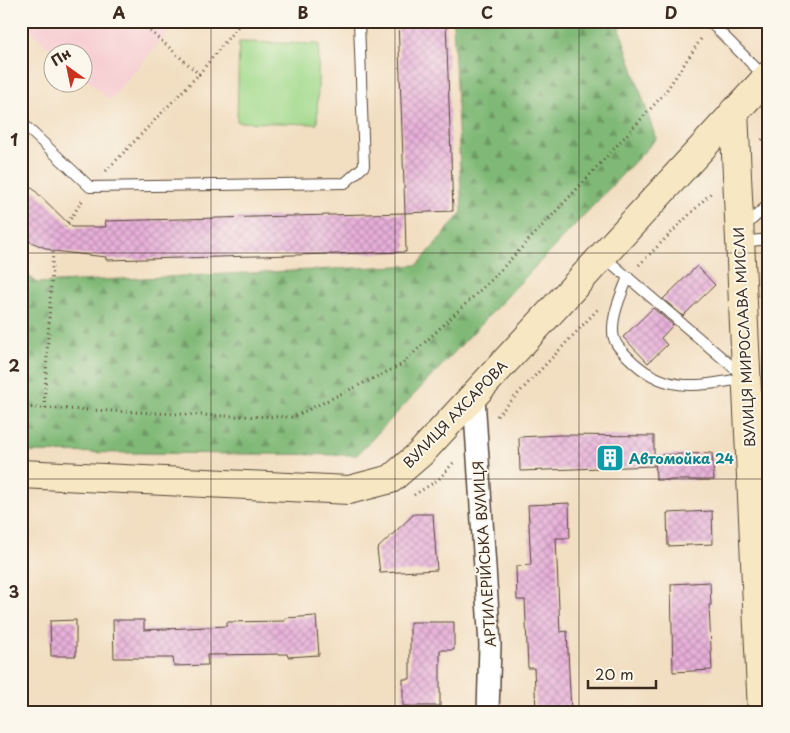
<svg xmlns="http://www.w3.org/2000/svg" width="790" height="733" viewBox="0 0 790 733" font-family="'Playpen Sans',sans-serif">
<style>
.built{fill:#f7cfd3}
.green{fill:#a1d98b;stroke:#6e8254}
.forest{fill:url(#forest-firs);stroke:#5e724a}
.building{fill:url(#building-cross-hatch)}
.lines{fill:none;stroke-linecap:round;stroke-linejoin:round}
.lane-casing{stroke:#564536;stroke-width:12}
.street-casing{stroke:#564536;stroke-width:24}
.secondary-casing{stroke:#564536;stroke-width:30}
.path{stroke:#564536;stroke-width:3;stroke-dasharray:1 4;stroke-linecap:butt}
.lane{stroke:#fff;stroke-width:10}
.street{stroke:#fff;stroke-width:21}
.secondary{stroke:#f7e8c3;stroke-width:28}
.grid{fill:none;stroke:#3b2a1e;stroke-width:1;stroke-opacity:0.55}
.labels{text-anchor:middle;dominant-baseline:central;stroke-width:4;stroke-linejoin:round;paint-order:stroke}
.street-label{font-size:14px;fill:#3b2a1e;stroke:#fbf7ec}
.culture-label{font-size:14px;font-weight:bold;fill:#0d838f;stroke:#fbf7ec;text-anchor:start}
.neatline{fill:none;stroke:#3b2a1e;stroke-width:2}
.grid-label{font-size:16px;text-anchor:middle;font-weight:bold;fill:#3b2a1e}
</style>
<defs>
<pattern id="forest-firs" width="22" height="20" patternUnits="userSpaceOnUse" patternTransform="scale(1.25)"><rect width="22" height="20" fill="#80b977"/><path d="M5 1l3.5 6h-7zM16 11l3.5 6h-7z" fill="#6a9761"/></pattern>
<pattern id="building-cross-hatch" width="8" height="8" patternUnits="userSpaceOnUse" patternTransform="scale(1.25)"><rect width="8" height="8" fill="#e7afd9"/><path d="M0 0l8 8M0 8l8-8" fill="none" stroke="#bc8faf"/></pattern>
</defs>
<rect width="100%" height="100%" fill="#fbf7ec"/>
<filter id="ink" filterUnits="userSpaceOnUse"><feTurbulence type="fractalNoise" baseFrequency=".02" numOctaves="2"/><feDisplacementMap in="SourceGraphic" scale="10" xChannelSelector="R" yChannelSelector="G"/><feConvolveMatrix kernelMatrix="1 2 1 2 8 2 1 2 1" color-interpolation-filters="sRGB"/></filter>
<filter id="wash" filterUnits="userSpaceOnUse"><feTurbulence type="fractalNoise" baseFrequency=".0096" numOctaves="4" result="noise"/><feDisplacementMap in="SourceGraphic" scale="20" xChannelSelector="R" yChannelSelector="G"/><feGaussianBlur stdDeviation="1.12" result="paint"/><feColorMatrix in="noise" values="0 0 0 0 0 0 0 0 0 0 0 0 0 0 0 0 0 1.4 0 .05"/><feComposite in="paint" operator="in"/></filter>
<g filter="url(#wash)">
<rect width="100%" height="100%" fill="#f2dec1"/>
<path class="built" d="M21,21H178L110,100L83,76L82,52H55L21,24Z"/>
<path class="green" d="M239,42L319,44L317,124L237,122Z"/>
<path class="forest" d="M453,21H617L656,139L357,455L21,452V268L37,283L418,265L462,212Z"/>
<g id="blocks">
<g class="building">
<path d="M398,21H446L453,211L405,213Z"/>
<path d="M21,177L72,227H106L105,221L405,213L406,252L106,260V257L53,251L21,238Z"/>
<path d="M697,266L715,285L683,316L663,299Z"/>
<path d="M653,308L673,325L661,338L667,345L648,363L623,337Z"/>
<path d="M560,435L654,436V466L520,471L519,437Z"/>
<path d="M712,453L714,480H656L655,455Z"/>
<path d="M569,503L570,538H556L560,632L567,631L571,712H536L534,668H528L525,600H517L516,566L531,565L528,505Z"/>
<path d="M712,511L713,544L668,546L667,513Z"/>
<path d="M414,514H433L437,570L380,573L377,549Z"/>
<path d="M710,582L711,605H709L712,670L673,672L671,584Z"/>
<path d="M316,616L319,655L288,657L287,654L207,655L208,665L174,666L173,658H114L113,620H144V630L227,626V622L285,621V618Z"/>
<path d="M76,620V656H51L50,621Z"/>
<path d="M410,622H454V650H440V706H403V679H410Z"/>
</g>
</g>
</g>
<g filter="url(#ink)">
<use href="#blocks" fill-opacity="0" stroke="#564536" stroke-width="1"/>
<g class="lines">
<defs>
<g id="lane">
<path d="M709,21L765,77"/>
<path d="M21,122L90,187L345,183L364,166L359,21"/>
<path d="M744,227L769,204"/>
<path d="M741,242L769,239"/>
<path d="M604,257L741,374"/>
<path d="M628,277C622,293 612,314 613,332C613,343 621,350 628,357C665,395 699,386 745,378"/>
<path d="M750,422L769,419"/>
</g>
<path id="street" d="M474,397L490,645L488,712"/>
<g id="secondary">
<path d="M734,111L762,712"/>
<path d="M21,474L349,490L391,479L420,454L769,75"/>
</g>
</defs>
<use href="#lane" class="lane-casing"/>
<use href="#street" class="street-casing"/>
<use href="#secondary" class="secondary-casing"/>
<g class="path">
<path d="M139,21L199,74L242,21"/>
<path d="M762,140L769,133"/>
<path d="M106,171L199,74"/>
<path d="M65,227L82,201"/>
<path d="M639,265L712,192"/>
<path d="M21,407L224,416L293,417L401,365L493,278L577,189L664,94L703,36"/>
<path d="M44,408L53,251"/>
<path d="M497,416L599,308"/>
<path d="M414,495L438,480L455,461"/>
</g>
<use href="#lane" class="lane"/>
<use href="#street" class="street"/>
<use href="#secondary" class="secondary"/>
</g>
</g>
<path class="grid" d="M211,21V712M395,21V712M579,21V712M21,253H769M21,479H769"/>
<defs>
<symbol id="building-square" viewBox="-11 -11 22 22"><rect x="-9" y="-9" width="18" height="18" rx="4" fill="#0f9aa8" stroke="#fbf7ec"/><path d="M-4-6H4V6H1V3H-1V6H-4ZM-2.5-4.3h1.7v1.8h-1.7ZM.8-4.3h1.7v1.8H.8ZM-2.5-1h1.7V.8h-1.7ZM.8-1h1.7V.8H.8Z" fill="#fff"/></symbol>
</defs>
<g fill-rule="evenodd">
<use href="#building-square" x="594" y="442" width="32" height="32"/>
</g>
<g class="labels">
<g class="street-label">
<text transform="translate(744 337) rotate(-93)">ВУЛИЦЯ МИРОСЛАВА МИСЛИ</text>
<text transform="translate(455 414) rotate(-46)">ВУЛИЦЯ АХСАРОВА</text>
<text transform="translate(484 554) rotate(-94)">АРТИЛЕРІЙСЬКА ВУЛИЦЯ</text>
</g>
<g class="culture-label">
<text x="629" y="458">Автомойка 24</text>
</g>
</g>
<rect width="790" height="733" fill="none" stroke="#fbf7ec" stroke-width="55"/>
<g transform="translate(68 68) rotate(327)"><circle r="24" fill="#fbf7ec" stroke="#aea59a"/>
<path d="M0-4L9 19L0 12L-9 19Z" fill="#c8321e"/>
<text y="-8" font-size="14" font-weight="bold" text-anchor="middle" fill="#3b2a1e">Пн</text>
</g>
<path d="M588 680v8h68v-8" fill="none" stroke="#3b2a1e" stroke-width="2.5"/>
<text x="595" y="680" font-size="15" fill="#3b2a1e" stroke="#fbf7ec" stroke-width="4" paint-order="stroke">20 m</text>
<rect x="28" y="28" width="734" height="678" class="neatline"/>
<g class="grid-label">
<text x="119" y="19">A</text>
<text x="303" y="19">B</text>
<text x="487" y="19">C</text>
<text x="671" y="19">D</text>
<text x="14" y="146">1</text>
<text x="14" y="372">2</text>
<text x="14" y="598">3</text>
</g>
</svg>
